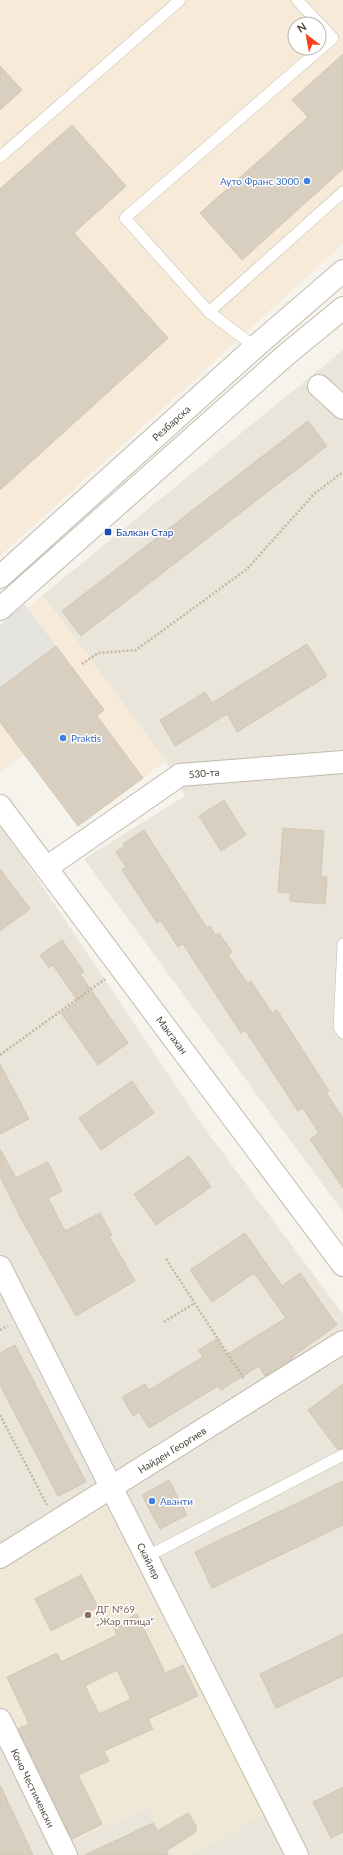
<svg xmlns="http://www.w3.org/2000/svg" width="343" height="1855" viewBox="0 0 343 1855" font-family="Lato,sans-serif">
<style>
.residential{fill:#eae5da}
.commercial{fill:#f7ead8;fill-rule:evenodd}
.education{fill:#efe8d6}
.parking{fill:#e5e3e0}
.building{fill:#d8cfc1;stroke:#d3c7b4;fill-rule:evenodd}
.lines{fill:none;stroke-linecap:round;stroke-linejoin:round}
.service-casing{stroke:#c2bbae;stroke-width:12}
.minor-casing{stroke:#c2bbae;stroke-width:24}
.tertiary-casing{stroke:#c2bbae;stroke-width:24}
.path{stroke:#c4b79f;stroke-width:2.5;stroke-dasharray:2 2;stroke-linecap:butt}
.service{stroke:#fff;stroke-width:11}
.minor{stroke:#fff;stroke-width:22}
.tertiary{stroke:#fff;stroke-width:22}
.shop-dot{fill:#3f7fe0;stroke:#fff;stroke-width:1.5}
.transit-dot{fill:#1a4fb4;stroke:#fff;stroke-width:1.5}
.education-dot{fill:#8d6e63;stroke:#fff;stroke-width:1.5}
.labels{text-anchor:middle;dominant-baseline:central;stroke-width:3;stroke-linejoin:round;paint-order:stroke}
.shop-label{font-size:10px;fill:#366cbe;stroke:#fff;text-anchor:start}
.street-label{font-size:10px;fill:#4b4439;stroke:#fff}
.transit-label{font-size:10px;fill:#164399;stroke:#fff;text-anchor:start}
.education-label{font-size:10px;fill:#785e54;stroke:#fff;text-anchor:start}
</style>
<rect width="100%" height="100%" fill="#f6f3ec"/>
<g class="residential">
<path d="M343,350V1212L84,859L185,796L166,761L43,595Z"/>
<path d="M0,823L202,1125L343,1314V1855H0Z"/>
</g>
<g class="commercial">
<path d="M0,0H343V244L0,556ZM295,24H319V48H295Z"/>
<path d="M43,595L166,761L78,826L24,754L0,772V632Z"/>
</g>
<path class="education" d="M111,1488L274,1810L188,1855H172L149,1807L62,1847L0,1720V1557Z"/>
<path class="parking" d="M24,604L56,646L0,688V625Z"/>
<g class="building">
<path d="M343,54V169L242,260L200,213L308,117L292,100Z"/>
<path d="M0,66L22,90L0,110Z"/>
<path d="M72,125L126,186L74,233L168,338L0,490V189Z"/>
<path d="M308,421L327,446L81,636L62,611Z"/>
<path d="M307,644L327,676L237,732L227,714L175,746L160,720L205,692L212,703Z"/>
<path d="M56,646L104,710L97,716L143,778L78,826L0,722V688Z"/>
<path d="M224,800L246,835L221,851L199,816Z"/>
<path d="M283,828L324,831L321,876L327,877L325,904L290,901V893L278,892Z"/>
<path d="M144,830L207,928L210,926L215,935L219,933L232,952L228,955L248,984L251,981L272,1013L277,1010L329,1091L326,1093L343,1118V1188L310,1139L319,1133L303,1108L298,1111L245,1030L241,1033L183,944L178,947L161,921L157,923L122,870L126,867L116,852L125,846L123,844Z"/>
<path d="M0,869L30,909L0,931Z"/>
<path d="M62,940L84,972L80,974L128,1043L98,1065L61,1013L78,1001L53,965L49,968L40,955Z"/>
<path d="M0,1064L29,1119L0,1134Z"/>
<path d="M132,1081L154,1113L101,1150L79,1118Z"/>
<path d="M0,1149L16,1178L48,1162L62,1191L48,1198L65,1231L100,1213L112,1235L109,1236L135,1281L76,1316L18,1213L0,1177Z"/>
<path d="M189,1156L211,1187L156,1225L134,1194Z"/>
<path d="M245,1233L282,1286L300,1273L337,1325L292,1357L293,1359L265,1376L259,1366L221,1390L218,1386L149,1428L139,1412L133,1416L122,1397L145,1384L149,1390L203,1357L198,1350L217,1339L226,1355L286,1318L254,1273L212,1302L190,1270Z"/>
<path d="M15,1345L86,1482L58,1496L0,1385V1353Z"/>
<path d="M343,1384V1448L338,1450L308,1410Z"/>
<path d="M169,1480L187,1515L160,1529L142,1495Z"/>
<path d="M343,1481V1525L212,1588L195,1552Z"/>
<path d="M81,1575L98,1607L51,1631L35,1599Z"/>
<path d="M137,1614L165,1673L183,1665L198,1696L148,1719L153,1729L104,1751L109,1761L78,1775L102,1824L72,1839L18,1729L29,1724L7,1677L57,1653L61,1662L117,1635L113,1626ZM117,1670L131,1699L99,1714L85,1686Z"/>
<path d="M343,1634V1676L276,1708L260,1674Z"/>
<path d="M0,1785L33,1855H0Z"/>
<path d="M343,1787V1832L331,1838L313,1802Z"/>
<path d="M188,1813L196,1826V1832L166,1851L168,1855H85L153,1823L157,1831Z"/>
</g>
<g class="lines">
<defs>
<g id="service">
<path d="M0,157L180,0"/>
<path d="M209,312L343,192"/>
<path d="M255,347L209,312L125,218L333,38L297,0"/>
<path d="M343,944L339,1027L343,1033"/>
<path d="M146,1557L343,1455"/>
</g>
<g id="minor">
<path d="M319,386L343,408"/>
<path d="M46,868L180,775L343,762"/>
<path d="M0,1267L297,1855"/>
<path d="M0,1557L343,1342"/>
<path d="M0,1720L66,1855"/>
</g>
<g id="tertiary">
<path d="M0,577L255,347L343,271"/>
<path d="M0,609L287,354L343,308"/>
<path d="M0,806L343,1265"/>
</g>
</defs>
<use href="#service" class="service-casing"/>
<use href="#minor" class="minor-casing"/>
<use href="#tertiary" class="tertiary-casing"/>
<g class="path">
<path d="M82,664L98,653L136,650L247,569L314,494L343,472"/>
<path d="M0,1055L105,979"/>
<path d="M166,1259L244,1379"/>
<path d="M164,1322L195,1303"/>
<path d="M0,1330L8,1326"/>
<path d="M0,1415L47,1505"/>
</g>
<use href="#service" class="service"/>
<use href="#minor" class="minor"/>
<use href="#tertiary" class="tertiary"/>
</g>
<g class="shop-dot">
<circle cx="307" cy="181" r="4"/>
<circle cx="63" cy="738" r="4"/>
<circle cx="152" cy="1501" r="4"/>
</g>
<rect class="transit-dot" x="104" y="528" width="8" height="8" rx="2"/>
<circle class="education-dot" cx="88" cy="1615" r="4"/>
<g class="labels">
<g class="shop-label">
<text x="299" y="181" text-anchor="end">Ауто Франс 3000</text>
<text x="71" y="738">Praktis</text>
<text x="160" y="1501">Аванти</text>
</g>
<g class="street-label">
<text transform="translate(171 423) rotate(-42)">Резбарска</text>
<text transform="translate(204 773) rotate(-5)">530-та</text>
<text transform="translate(172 1035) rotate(53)">Макгахан</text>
<text transform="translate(172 1450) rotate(-32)">Найден Георгиев</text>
<text transform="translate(149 1561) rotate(63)">Скайлер</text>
<text transform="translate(33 1788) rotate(64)">Кочо Честименски</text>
</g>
<g class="transit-label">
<text x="116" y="532">Балкан Стар</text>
</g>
<g class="education-label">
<text x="96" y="1609">ДГ №69<tspan x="96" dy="12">„Жар птица“</tspan></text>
</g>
</g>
<g transform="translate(307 36) rotate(328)"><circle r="19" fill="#ffffff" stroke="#b7b4b0"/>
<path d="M0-3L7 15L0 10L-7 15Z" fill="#fc3f1d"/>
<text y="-6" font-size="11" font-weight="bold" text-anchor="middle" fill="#4b4439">N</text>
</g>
</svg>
